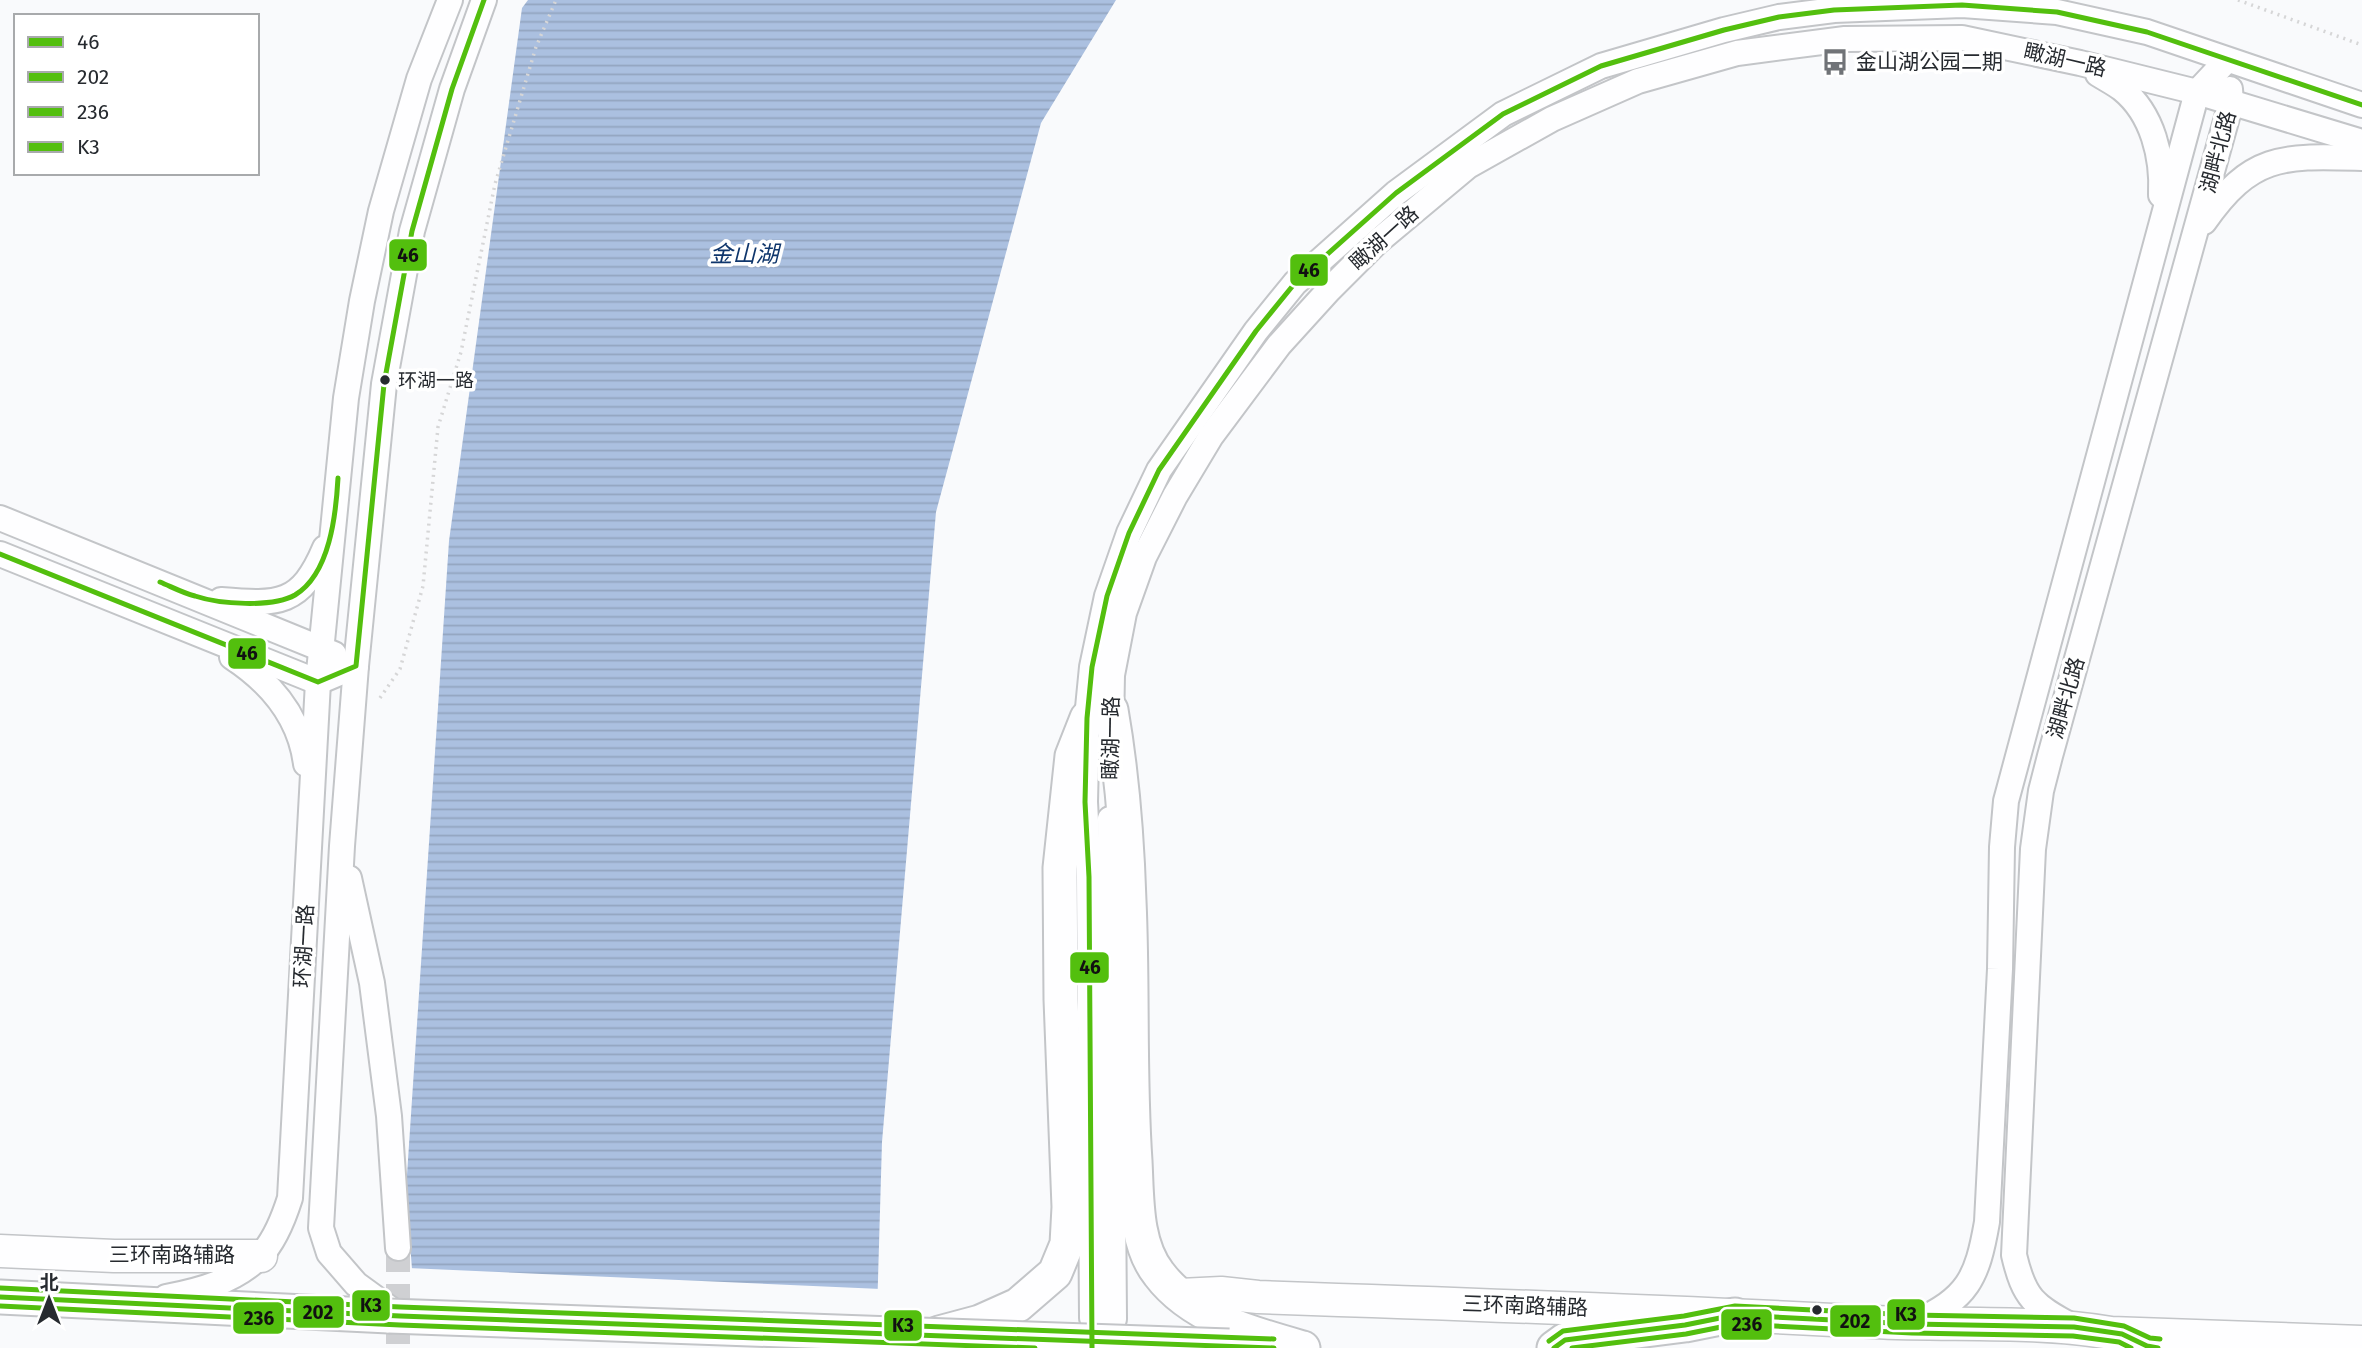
<svg xmlns="http://www.w3.org/2000/svg" width="2362" height="1348" viewBox="0 0 2362 1348" font-family="'Fira Sans','Noto Sans SC',sans-serif">
<style>
.water{fill:url(#water-rules)}
.pier{fill:#f9fafc}
.lines{fill:none;stroke-linecap:round;stroke-linejoin:round}
.tertiary-tunnel{stroke:#cfd0d3;stroke-width:24;stroke-dasharray:24 12;stroke-linecap:butt}
.tertiary-casing{stroke:#c3c5c8;stroke-width:28}
.primary-casing{stroke:#c3c5c8;stroke-width:35}
.trunk-casing{stroke:#c3c5c8;stroke-width:37}
.path{stroke:#d6d6d7;stroke-width:3.5;stroke-dasharray:2 5;stroke-linecap:butt}
.tertiary{stroke:#fefeff;stroke-width:24}
.primary{stroke:#fefeff;stroke-width:32}
.trunk{stroke:#fefeff;stroke-width:33}
.trunk-bridge-casing{stroke:#c3c5c8;stroke-width:37;stroke-linecap:butt}
.trunk-bridge{stroke:#fefeff;stroke-width:33}
.bus-1-casing{stroke:#fff;stroke-width:10}
.bus-2-casing{stroke:#fff;stroke-width:10}
.bus-3-casing{stroke:#fff;stroke-width:10}
.bus-4-casing{stroke:#fff;stroke-width:10}
.bus-1{stroke:#53bf0e;stroke-width:5}
.bus-2{stroke:#53bf0e;stroke-width:5}
.bus-3{stroke:#53bf0e;stroke-width:5}
.bus-4{stroke:#53bf0e;stroke-width:5}
.bus-dot{fill:#262a2f;stroke:#fff;stroke-width:2.5}
.labels{text-anchor:middle;dominant-baseline:central;stroke-width:7;stroke-linejoin:round;paint-order:stroke}
.bus-label{font-size:19px;fill:#262a2f;stroke:#fff;text-anchor:start}
.street-label{font-size:21px;fill:#262a2f;stroke:#fff}
.poi-label{font-size:21px;fill:#262a2f;stroke:#fff;text-anchor:start}
.water-label{font-size:23px;font-style:italic;fill:#0f366c;stroke:#fff}
.line-badge{stroke:#fff;stroke-width:2.5}
.pale-badge-label{font-size:19px;text-anchor:middle;font-weight:bold;fill:#111}
</style>
<defs>
<pattern id="water-rules" width="6" height="5" patternUnits="userSpaceOnUse" patternTransform="scale(1.75)"><rect width="6" height="5" fill="#abc0e0"/><path d="M0 2.5h6" fill="none" stroke="#93a5c0"/></pattern>
</defs>
<rect width="100%" height="100%" fill="#f9fafc"/>
<path class="water" d="M528,0H1116L1041,123L936,512L882,1142L876,1348H418L406,1190L449,541L522,8Z"/>
<path class="pier" d="M408,1268L881,1289L880,1348H414Z"/>
<g class="lines">
<path class="tertiary-tunnel" d="M398,1248V1348"/>
<defs>
<g id="tertiary">
<path d="M2098,74C2106,79 2114,83 2122,89C2153,114 2163,158 2161,195"/>
<path d="M2204,222C2252,153 2284,156 2362,158"/>
<path d="M0,518L334,654"/>
<path d="M0,554L318,682L356,666"/>
<path d="M221,600C279,605 301,605 325,548"/>
<path d="M232,657C270,682 300,717 306,764"/>
<path d="M1111,727L1112,675L1124,613L1144,557L1175,496L1211,436L1279,345L1329,290L1377,242L1468,166L1552,119L1638,81L1737,53L1845,39L1962,38L2080,63L2197,92L2362,142"/>
<path d="M1110,819L1114,1319"/>
<path d="M349,878L372,983L389,1116L398,1248"/>
<path d="M166,1297C199,1291 236,1281 260,1256C274,1242 284,1217 290,1198L318,682L346,398L362,301L381,211L419,79L450,0"/>
<path d="M400,1316L356,1284L329,1253L321,1228L342,846L356,666L384,384L412,231L452,89L484,0"/>
<path d="M1092,1318L1089,877L1085,802L1087,718L1092,667L1107,596L1129,533L1159,470L1256,331L1295,283L1396,193L1503,114L1601,66L1724,30L1779,17L1834,10L1962,5L2057,12L2147,32L2362,105"/>
<path d="M1914,1323C1968,1298 1977,1279 1987,1222L2000,969L2002,847L2006,801L2197,92L2227,60"/>
<path d="M2072,1326C2034,1306 2024,1298 2014,1255L2033,849L2041,791L2050,756L2231,103L2230,89"/>
</g>
<g id="primary">
<path d="M0,1251L114,1256H261"/>
<path d="M1180,1295L1221,1293L1258,1297C1463,1304 1668,1311 1873,1322C1952,1326 2033,1320 2111,1333L2362,1342"/>
</g>
<g id="trunk">
<path d="M1111,710C1122,773 1127,837 1129,901C1133,988 1129,1075 1135,1161C1137,1198 1135,1244 1159,1274C1192,1318 1253,1334 1303,1348"/>
<path d="M0,1297L389,1316"/>
<path d="M939,1333L980,1322L1018,1305L1055,1273L1067,1244L1069,1207L1061,999L1060,868L1072,756L1087,718"/>
<path d="M1554,1348L1565,1340L1685,1325L1735,1315"/>
</g>
</defs>
<use href="#tertiary" class="tertiary-casing"/>
<use href="#primary" class="primary-casing"/>
<use href="#trunk" class="trunk-casing"/>
<g class="path">
<path d="M2238,0L2362,45"/>
<path d="M380,698L400,669L423,586L438,427L461,352L495,184L536,47L556,0"/>
</g>
<use href="#tertiary" class="tertiary"/>
<use href="#primary" class="primary"/>
<use href="#trunk" class="trunk"/>
<defs>
<path id="trunk-bridge" d="M389,1316L1229,1346"/>
</defs>
<use href="#trunk-bridge" class="trunk-bridge-casing"/>
<use href="#trunk-bridge" class="trunk-bridge"/>
<defs>
<g id="bus-1">
<path d="M0,554L318,682L356,666L384,384L412,231L452,89L484,0"/>
<path d="M160,582C172,587 183,593 195,596C219,604 272,608 295,595C330,574 336,514 338,478"/>
<path d="M1092,1348L1089,877L1085,802L1087,718L1092,667L1107,596L1129,533L1159,470L1256,331L1295,283L1396,193L1503,114L1601,66L1724,30L1779,17L1834,10L1962,5L2057,12L2147,32L2362,105"/>
</g>
<g id="bus-2">
<path d="M0,1297L400,1316L1274,1348"/>
<path d="M1554,1348L1565,1340L1685,1325L1735,1315L1912,1324L2074,1327L2122,1334L2147,1346L2158,1348"/>
</g>
<g id="bus-3">
<path d="M0,1306L400,1325L1035,1348"/>
<path d="M1572,1348L1686,1334L1736,1324L1912,1333L2073,1336L2119,1342L2131,1348"/>
</g>
<g id="bus-4">
<path d="M0,1288L400,1307L1274,1339"/>
<path d="M1549,1341L1563,1331L1684,1316L1735,1306L1912,1315L2074,1318L2124,1326L2150,1338L2160,1339"/>
</g>
</defs>
<use href="#bus-1" class="bus-1-casing"/>
<use href="#bus-2" class="bus-2-casing"/>
<use href="#bus-3" class="bus-3-casing"/>
<use href="#bus-4" class="bus-4-casing"/>
<use href="#bus-1" class="bus-1"/>
<use href="#bus-2" class="bus-2"/>
<use href="#bus-3" class="bus-3"/>
<use href="#bus-4" class="bus-4"/>
</g>
<defs>
<symbol id="bus-bare" viewBox="-9 -9 18 18"><path d="M-5-6H5V4H4V6H2V4H-2V6H-4V4H-5ZM-3.5-4V0h7V-4ZM-3.5 1.2v1.5H-2V1.2ZM2 1.2v1.5H3.5V1.2Z" fill="#707377" stroke="#fff" stroke-width="2.5" paint-order="stroke"/></symbol>
</defs>
<g fill-rule="evenodd">
<use href="#bus-bare" x="1816" y="43" width="38" height="38"/>
</g>
<g class="bus-dot">
<circle cx="385" cy="380" r="6"/>
<circle cx="1817" cy="1310" r="6"/>
</g>
<g class="labels">
<g class="bus-label">
<text x="398" y="380">环湖一路</text>
</g>
<g class="street-label">
<text transform="translate(2065 60) rotate(13)">瞰湖一路</text>
<text transform="translate(2218 152) rotate(-75)">湖畔北路</text>
<text transform="translate(1384 238) rotate(-42)">瞰湖一路</text>
<text transform="translate(2066 698) rotate(-74)">湖畔北路</text>
<text transform="translate(1111 738) rotate(-89)">瞰湖一路</text>
<text transform="translate(304 946) rotate(-87)">环湖一路</text>
<text x="172" y="1255">三环南路辅路</text>
<text transform="translate(1525 1306) rotate(2)">三环南路辅路</text>
</g>
<g class="poi-label">
<text x="1856" y="62">金山湖公园二期</text>
</g>
<g class="water-label">
<text x="744" y="254">金山湖</text>
</g>
</g>
<g class="line-badge">
<rect x="388" y="238" width="40" height="34" rx="7" fill="#53bf0e"/>
<rect x="1289" y="253" width="40" height="34" rx="7" fill="#53bf0e"/>
<rect x="227" y="637" width="40" height="33" rx="7" fill="#53bf0e"/>
<rect x="1069" y="951" width="41" height="33" rx="7" fill="#53bf0e"/>
<rect x="351" y="1289" width="40" height="33" rx="7" fill="#53bf0e"/>
<rect x="292" y="1295" width="53" height="34" rx="7" fill="#53bf0e"/>
<rect x="1886" y="1298" width="40" height="33" rx="7" fill="#53bf0e"/>
<rect x="232" y="1301" width="53" height="34" rx="7" fill="#53bf0e"/>
<rect x="1829" y="1304" width="53" height="34" rx="7" fill="#53bf0e"/>
<rect x="1720" y="1308" width="53" height="33" rx="7" fill="#53bf0e"/>
<rect x="883" y="1309" width="40" height="33" rx="7" fill="#53bf0e"/>
</g>
<g class="pale-badge-label">
<text x="408" y="262">46</text>
<text x="1309" y="277">46</text>
<text x="247" y="660">46</text>
<text x="1090" y="974">46</text>
<text x="371" y="1312">K3</text>
<text x="318" y="1319">202</text>
<text x="1906" y="1321">K3</text>
<text x="259" y="1325">236</text>
<text x="1855" y="1328">202</text>
<text x="1747" y="1331">236</text>
<text x="903" y="1332">K3</text>
</g>
<rect x="14" y="14" width="245" height="161" fill="#ffffff" stroke="#a8aaac" stroke-width="2"/>
<rect x="28" y="37" width="35" height="10" fill="#53bf0e" stroke="#a8aaac" stroke-width="2"/>
<text x="77" y="49" font-size="21" fill="#262a2f">46</text>
<rect x="28" y="72" width="35" height="10" fill="#53bf0e" stroke="#a8aaac" stroke-width="2"/>
<text x="77" y="84" font-size="21" fill="#262a2f">202</text>
<rect x="28" y="107" width="35" height="10" fill="#53bf0e" stroke="#a8aaac" stroke-width="2"/>
<text x="77" y="119" font-size="21" fill="#262a2f">236</text>
<rect x="28" y="142" width="35" height="10" fill="#53bf0e" stroke="#a8aaac" stroke-width="2"/>
<text x="77" y="154" font-size="21" fill="#262a2f">K3</text>
<g transform="translate(49 1299)" stroke="#ffffff" stroke-width="5" paint-order="stroke">
<path d="M0-5L12 26L0 18L-12 26Z" fill="#262a2f"/>
<text y="-10" font-size="19" font-weight="bold" text-anchor="middle" fill="#262a2f">北</text>
</g>
</svg>
